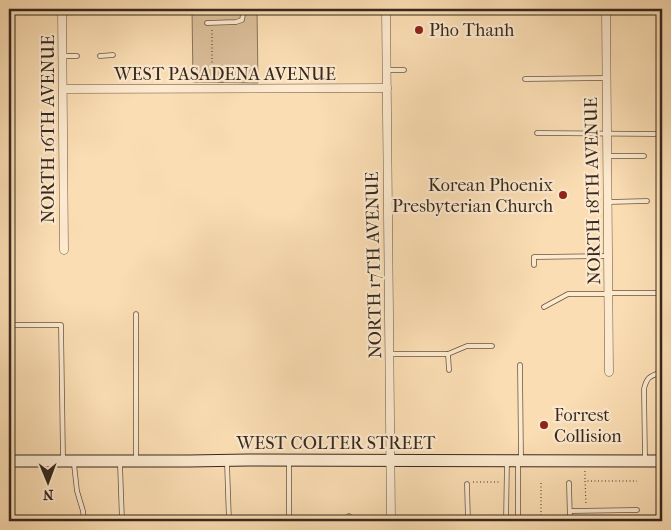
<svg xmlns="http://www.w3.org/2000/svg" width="671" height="530" viewBox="0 0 671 530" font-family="'IM FELL French Canon',serif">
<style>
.green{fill:#dabe9a;stroke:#88735c}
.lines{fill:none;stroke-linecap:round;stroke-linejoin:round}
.lane-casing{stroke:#685542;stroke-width:5.5}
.street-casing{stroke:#685542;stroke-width:9}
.secondary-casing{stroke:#37281d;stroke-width:13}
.path{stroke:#37281d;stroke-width:1;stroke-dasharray:1 2.5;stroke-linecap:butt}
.lane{stroke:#fce9ce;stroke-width:4}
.street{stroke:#fce9ce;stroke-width:8}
.secondary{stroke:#fce9ce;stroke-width:11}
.poi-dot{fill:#8f2418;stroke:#fce9ce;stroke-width:2}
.labels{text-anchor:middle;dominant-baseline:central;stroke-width:4.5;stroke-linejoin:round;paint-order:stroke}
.poi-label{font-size:18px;fill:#37281d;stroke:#fce9ce;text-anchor:start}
.street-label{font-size:18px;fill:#37281d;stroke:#fce9ce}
</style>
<rect width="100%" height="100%" fill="#fbddb3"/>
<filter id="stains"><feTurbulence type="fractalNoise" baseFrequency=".004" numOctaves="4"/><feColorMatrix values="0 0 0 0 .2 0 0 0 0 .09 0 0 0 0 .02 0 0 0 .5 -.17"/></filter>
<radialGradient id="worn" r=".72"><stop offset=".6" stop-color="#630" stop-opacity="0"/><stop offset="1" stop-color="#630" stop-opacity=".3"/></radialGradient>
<path class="green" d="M192,9H257L258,83L193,82Z"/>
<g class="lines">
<defs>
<g id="lane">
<path d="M207,23L236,22L242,20L244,9"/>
<path d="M63,56H77"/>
<path d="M100,56L113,55"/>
<path d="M387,70H404"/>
<path d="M525,79L607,78"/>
<path d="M537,133L655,134"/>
<path d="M608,156H644"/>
<path d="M608,202L647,201"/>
<path d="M534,265V257L608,256"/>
<path d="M609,293H662"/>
<path d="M544,307L568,294H609"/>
<path d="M136,314V459"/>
<path d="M9,325H61L63,459"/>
<path d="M390,354H448L467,346H492"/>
<path d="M448,354L449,370"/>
<path d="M520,365L521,459"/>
<path d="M645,459L644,389C647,376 651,376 662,372"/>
<path d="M227,463L229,521"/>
<path d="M289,463V521"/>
<path d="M74,464L77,491L83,511L84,521"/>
<path d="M120,464L122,521"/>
<path d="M569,483L570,521"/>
<path d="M467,484L468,521"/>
<path d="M570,511L637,510"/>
<path d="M349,516V521"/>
<path d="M506,521L507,461"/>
<path d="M518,521V464"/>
</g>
<g id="street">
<path d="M62,9L64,250"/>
<path d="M386,9L391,521"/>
<path d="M606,9L609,372"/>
<path d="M63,89L387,88"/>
</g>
<path id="secondary" d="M9,461H189L248,460L662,461"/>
</defs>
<use href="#lane" class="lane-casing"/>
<use href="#street" class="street-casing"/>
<use href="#secondary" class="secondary-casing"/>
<g class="path">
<path d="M212,30V81"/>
<path d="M585,471V480"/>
<path d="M473,482H500V483"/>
<path d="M541,483V521"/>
<path d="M586,503L585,481H637"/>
<path d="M525,515V517L538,521"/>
</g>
<use href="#lane" class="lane"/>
<use href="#street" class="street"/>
<use href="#secondary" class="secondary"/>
</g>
<g class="poi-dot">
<circle cx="419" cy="30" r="5"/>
<circle cx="563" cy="195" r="5"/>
<circle cx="544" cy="425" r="5"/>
</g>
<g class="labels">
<g class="poi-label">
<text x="429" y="30">Pho Thanh</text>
<text x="553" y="185" text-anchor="end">Korean Phoenix<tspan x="553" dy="21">Presbyterian Church</tspan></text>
<text x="554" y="415">Forrest<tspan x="554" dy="21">Collision</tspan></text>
</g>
<g class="street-label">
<text x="225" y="74">WEST PASADENA AVENUE</text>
<text transform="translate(48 129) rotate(-90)">NORTH 16TH AVENUE</text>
<text transform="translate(593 191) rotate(-91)">NORTH 18TH AVENUE</text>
<text transform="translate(374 265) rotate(-91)">NORTH 17TH AVENUE</text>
<text x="336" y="443">WEST COLTER STREET</text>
</g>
</g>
<rect width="671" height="530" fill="none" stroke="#fbddb3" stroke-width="30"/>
<rect x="10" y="10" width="651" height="510" fill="none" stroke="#37281d" stroke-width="2.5"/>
<rect x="15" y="15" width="641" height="500" fill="none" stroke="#37281d"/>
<g transform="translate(48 482) rotate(179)" stroke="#fce9ce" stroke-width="4" paint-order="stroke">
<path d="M0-4L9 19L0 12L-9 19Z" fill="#37281d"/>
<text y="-8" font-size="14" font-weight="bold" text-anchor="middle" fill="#37281d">N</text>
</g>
<rect width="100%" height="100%" filter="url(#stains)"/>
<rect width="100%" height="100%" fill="url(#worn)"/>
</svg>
